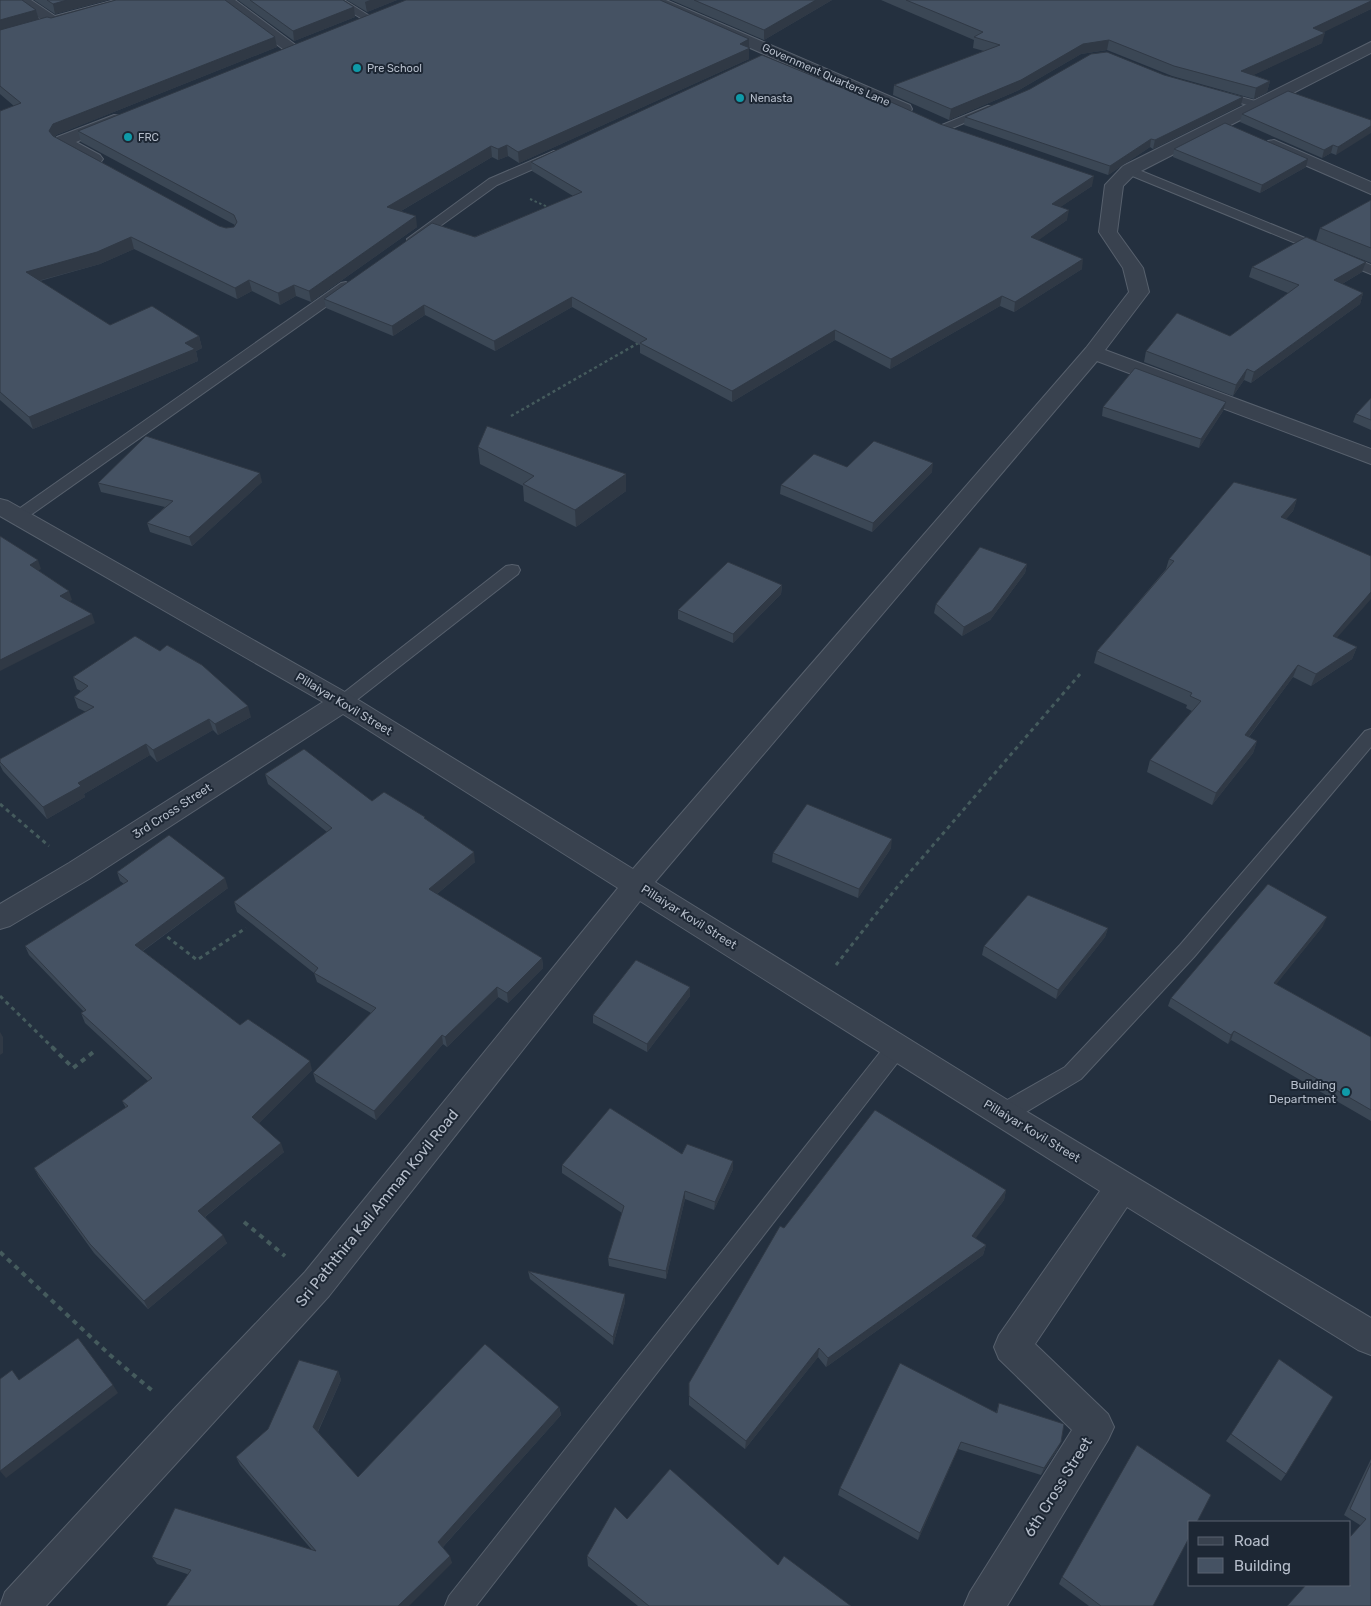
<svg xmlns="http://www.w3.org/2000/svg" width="1371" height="1606" viewBox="0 0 1371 1606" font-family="Rubik,sans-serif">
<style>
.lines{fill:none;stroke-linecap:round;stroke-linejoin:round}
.lane-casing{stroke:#57606d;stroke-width:2}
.street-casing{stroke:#57606d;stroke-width:2}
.path-far3{stroke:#455b5d;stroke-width:2;stroke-dasharray:2.5 2.5;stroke-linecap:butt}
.path-far2{stroke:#455b5d;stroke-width:2.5;stroke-dasharray:3 3;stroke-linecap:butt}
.path-far1{stroke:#455b5d;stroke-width:3;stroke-dasharray:4 4;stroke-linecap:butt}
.path{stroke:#455b5d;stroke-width:4;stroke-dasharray:5 5;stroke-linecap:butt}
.lane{fill:#39424f;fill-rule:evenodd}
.street{fill:#39424f;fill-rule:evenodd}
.wall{fill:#3b4755}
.shaded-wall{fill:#303945}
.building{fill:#455263;stroke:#303945}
.culture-dot{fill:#0f9aa8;stroke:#1d2734;stroke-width:2}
.labels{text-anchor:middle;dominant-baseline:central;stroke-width:4;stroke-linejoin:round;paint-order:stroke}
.far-poi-label{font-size:11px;fill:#b5bdca;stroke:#1d2734;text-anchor:start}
.far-street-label{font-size:11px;fill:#b5bdca;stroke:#1d2734}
.street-label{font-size:12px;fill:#b5bdca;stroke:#1d2734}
.poi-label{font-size:12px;fill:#b5bdca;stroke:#1d2734;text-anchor:end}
.near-street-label{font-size:15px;fill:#b5bdca;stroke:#1d2734}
</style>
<rect width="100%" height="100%" fill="#24303f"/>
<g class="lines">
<defs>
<g id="lane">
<path d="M331,0H344L373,18L368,21L364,20Z"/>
<path d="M1218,91L1263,103L1265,105L1259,108L1214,96L1212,94Z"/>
<path d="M988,106L992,107L994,109L992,111L950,129L946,130L940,127L942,125Z"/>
<path d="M554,151L558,152L560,155L558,158L497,185L418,242H408L407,239L489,179Z"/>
<path d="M1129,166L1371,265V274L1125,173L1123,170L1125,167Z"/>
<path d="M346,282L353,286L351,289L25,519H13L11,516L13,513L341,283Z"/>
<path d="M512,565L518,566L520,570L518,574L349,706L343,708L337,706L334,702L337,698L506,566Z"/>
<path d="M1371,729V747L1194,957L1081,1079L1011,1121L1003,1123L995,1121L992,1114L995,1107L1065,1067L1180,945L1365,731Z"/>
<path d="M897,1038L905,1041L908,1047L905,1053L476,1606H445L449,1596L889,1041Z"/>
</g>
<g id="street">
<path d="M13,0H31L55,16L115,0H140L137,3L53,26L48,24Z"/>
<path d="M217,0H235L301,49L299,52H287Z"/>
<path d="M645,0H666L910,105L912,109L910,113H898L648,3Z"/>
<path d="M1371,42V53L1135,174L1123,186L1117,232L1143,268L1149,292L1105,350L1371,449V464L1097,361L655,882L1014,1104L1371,1318V1355L1358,1350L1127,1207L1035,1344L1108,1414L1114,1427L1108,1440L1007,1606H964L970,1592L1072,1430L999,1359L994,1347L999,1335L1100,1191L640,901L329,1296L46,1606H0L5,1592L175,1408L305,1272L618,888L343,714L89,879L10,926L0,929V904L69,863L323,702L0,516V499L8,501L352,696L633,869L1086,348L1129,292L1123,268L1099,232L1105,185L1123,166Z"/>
<path d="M114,115L120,116L122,120L120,124L76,142L100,155L103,159L100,163C85,166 69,152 57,145L54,141L57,137Z"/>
<path d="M1274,140L1371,182V194L1268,149L1265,145L1268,141Z"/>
</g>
</defs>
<use href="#lane" class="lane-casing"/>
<use href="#street" class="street-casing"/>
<path class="path-far3" d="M530,199L550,208"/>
<path class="path-far2" d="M511,416L640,342"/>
<g class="path-far1">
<path d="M0,804L49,846"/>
<path d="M161,932L197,960L246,928"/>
<path d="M836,965L898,886L1080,674"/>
<path d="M0,996L53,1048"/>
</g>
<g class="path">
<path d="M52,1047L73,1068L96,1050"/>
<path d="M244,1222L285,1256"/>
<path d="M0,1252L110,1355L155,1393"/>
</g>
<use href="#lane" class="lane"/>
<use href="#street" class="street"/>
</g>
<g class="wall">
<path d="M0,0L36,10L39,19L51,18L275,37L277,47L56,135L55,137L219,226L226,228L234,227L235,225L81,142L78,131L749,48V59L519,163L508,156L498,160L492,157L401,211L417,227L311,302L296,296L280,305L252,291L237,299L134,249L100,264L40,281L110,325L199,336L202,348L196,351L198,361L33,429L0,400V111L14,106L0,94Z"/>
<path d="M34,0H108L55,14Z"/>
<path d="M238,0H343L354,7L355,17L294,41Z"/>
<path d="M347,0H397L367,12Z"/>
<path d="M671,0H832L764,40Z"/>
<path d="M881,0H1371V9L1323,32L1322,43L1253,75L1270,81L1267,92L1254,99L1172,76L1107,50L1081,54L1019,90L949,120L893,95L894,85L984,51L973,48L974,40Z"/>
<path d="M1164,75L1243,97L1241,105L1153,149L1150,147L1108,175L964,125L965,117Z"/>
<path d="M864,97L940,124L1092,186L1060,207L1067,220L1038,240L1082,269L1014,312L1000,306L890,369L835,340L732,402L640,353V345L572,307L495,351L425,315L393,336L326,308L324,299L573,196L532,171L531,162Z"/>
<path d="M1242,114L1371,120L1336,155L1331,153L1322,158L1240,122Z"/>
<path d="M1174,149L1306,167L1260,193L1173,157Z"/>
<path d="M1371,200V263L1316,241L1320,228Z"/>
<path d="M1366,262L1362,272L1342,284L1363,293L1360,304L1251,383L1244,380L1233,396L1144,362L1146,351L1230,336L1288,293L1249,277L1252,267Z"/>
<path d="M1371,398V430L1353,422L1356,414Z"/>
<path d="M1226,402L1223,411L1199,448L1102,416L1103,407Z"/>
<path d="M478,447L626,491L576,527L524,501L523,486L480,464Z"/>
<path d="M932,472L872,532L780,494L781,485Z"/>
<path d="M262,482L192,546L150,532L147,523L165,507L101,492L98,483Z"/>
<path d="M1297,499L1293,511L1286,519L1337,638L1357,647L1352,659L1311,686L1293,677L1249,737L1257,741L1253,753L1212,805L1147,772L1150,760L1192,711L1186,708L1187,705L1094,663L1097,651L1166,569L1169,559Z"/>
<path d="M1027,564L1025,573L990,620L962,636L934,613L936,604Z"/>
<path d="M782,585L781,594L733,643L678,619V610Z"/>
<path d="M73,677L251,717L218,735L213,730L157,762L150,755L84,794L85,797L47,819L3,771L0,765V759L86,712L78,708L74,697L81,691L77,689Z"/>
<path d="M265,774L372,801L426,820L475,862L437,894L542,958L543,968L508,1003L498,997L447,1047L443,1044L376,1120L316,1082L313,1073L371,1013L317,982L314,973L237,912L234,902L327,832L268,784Z"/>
<path d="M891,848L858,898L772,862L773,853Z"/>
<path d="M117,872L228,888L143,951L240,1025L312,1070L259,1123L284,1152L205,1217L227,1243L148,1309L94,1253L39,1177L34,1168L126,1108L122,1101L148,1081L85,1023L81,1013L84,1012L29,955L25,946L124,884L120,881Z"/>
<path d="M1323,926L1276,984L1371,1037V1121L1231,1040L1228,1044L1168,1006L1171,998Z"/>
<path d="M1108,928L1105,937L1056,999L982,955L984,946Z"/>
<path d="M690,987V996L647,1052L593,1023V1015Z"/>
<path d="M682,1154L733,1161V1169L714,1210L685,1199L666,1279L609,1266L608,1258L622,1213L562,1173V1165Z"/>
<path d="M1006,1190L1004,1200L975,1238L986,1245L983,1255L826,1367L818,1357L745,1449L689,1405V1383L784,1228Z"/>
<path d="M528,1271L625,1294V1302L613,1345L530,1279Z"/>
<path d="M338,1371L341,1380L318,1432L358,1477L559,1407L561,1415L443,1547L452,1563L187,1574L157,1564L152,1557L312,1550L240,1465L236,1457Z"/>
<path d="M999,1403L1058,1449L1041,1475L958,1449L918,1540L838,1495L840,1488L996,1413Z"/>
<path d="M1231,1434L1286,1474L1281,1481L1226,1441Z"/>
<path d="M1371,1459V1606L1360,1525L1344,1515Z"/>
<path d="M627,1519L778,1565L851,1606H638L588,1566L587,1556Z"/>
<path d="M1062,1577L1153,1606H1089L1059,1584Z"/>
</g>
<g class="shaded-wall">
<path d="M67,0H108L55,14L53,4Z"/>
<path d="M370,0H397L367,12L365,2Z"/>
<path d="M816,0H832L764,40V30Z"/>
<path d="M1371,1V9L1310,39L1313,28Z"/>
<path d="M354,7L355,17L294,41L293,31Z"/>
<path d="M36,10L39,20L0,31V20Z"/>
<path d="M1325,33L1322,43L1239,82L1241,71Z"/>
<path d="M275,37L277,47L56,135L52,142L49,131L53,124Z"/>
<path d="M749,39V59L519,163L518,152L740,44Z"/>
<path d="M1109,40L1107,50L1081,54L1019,90L949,120L951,109L1083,44Z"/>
<path d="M1270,81L1267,92L1254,99L1256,88Z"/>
<path d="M1243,97L1241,105L1153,149L1155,140Z"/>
<path d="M1371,126V133L1336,155L1338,147Z"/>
<path d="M1151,139L1150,147L1108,175L1110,166Z"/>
<path d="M507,145L508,156L498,160V149Z"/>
<path d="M1333,145L1331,153L1322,158L1324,150Z"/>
<path d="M491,146L492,157L389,218L387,207Z"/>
<path d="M1308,159L1306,167L1260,193L1262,185Z"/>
<path d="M1094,176L1092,186L1050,214L1052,204Z"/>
<path d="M1069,210L1067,220L1029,247L1031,237Z"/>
<path d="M416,216L417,227L311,302L309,291Z"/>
<path d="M131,237L134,249L100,264L30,283L26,272Z"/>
<path d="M1083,259L1082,269L1014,312L1015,302Z"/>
<path d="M1366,262L1362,272L1330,291L1334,280Z"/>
<path d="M249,280L252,291L237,299L235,288Z"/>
<path d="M294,285L296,296L280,305L278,293Z"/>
<path d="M1363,293L1360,304L1251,383L1254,372Z"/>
<path d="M1002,296L1000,306L890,369L891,359Z"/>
<path d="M572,297V307L495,351L494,341Z"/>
<path d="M424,305L425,315L393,336L392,326Z"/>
<path d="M835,330V340L732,402V391Z"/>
<path d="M199,336L202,348L196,351L198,361L33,429L29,417Z"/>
<path d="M1247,369L1244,380L1233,396L1236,385Z"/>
<path d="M1226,402L1223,411L1199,448L1201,439Z"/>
<path d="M933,463L932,472L872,532L873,523Z"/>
<path d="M260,473L262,482L192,546L189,537Z"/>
<path d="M626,474V491L576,527L575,510Z"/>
<path d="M1297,499L1293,511L1277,529L1281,517Z"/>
<path d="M38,560L41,569L33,574L30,565Z"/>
<path d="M1027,564L1025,573L990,620L962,636L964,627Z"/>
<path d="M782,585L781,594L733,643V634Z"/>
<path d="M69,591L72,600L64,605L60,596Z"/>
<path d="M1371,592V599L1328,648L1333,636Z"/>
<path d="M92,614L95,623L0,671V660Z"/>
<path d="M1357,647L1352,659L1311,686L1316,674Z"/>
<path d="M1298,665L1293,677L1241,747L1245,735Z"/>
<path d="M248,706L251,717L218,735L215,724Z"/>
<path d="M209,719L213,730L157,762L153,750Z"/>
<path d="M1257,741L1253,753L1212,805L1216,793Z"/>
<path d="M146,744L150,755L84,794L85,797L47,819L43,807L78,783Z"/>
<path d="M892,839L891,848L858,898L859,889Z"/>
<path d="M474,852L475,862L431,899L429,889Z"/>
<path d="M225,878L228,888L138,954L135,945Z"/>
<path d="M1327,917L1323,926L1270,992L1274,983Z"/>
<path d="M1108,928L1105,937L1056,999L1058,990Z"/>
<path d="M542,958L543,968L508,1003L507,993Z"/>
<path d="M497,987L498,997L447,1047L445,1037Z"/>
<path d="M690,987V996L647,1052V1044Z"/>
<path d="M1234,1031L1231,1040L1228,1044L1231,1035Z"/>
<path d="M0,1032L3,1037V1053L0,1055Z"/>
<path d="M442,1035L443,1044L376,1120L374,1111Z"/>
<path d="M310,1061L312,1070L256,1126L252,1117Z"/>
<path d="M281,1143L284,1152L202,1219L198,1211Z"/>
<path d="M733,1161V1169L714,1210L715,1202Z"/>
<path d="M1006,1190L1004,1200L970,1246L972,1236Z"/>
<path d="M685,1191V1199L666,1279V1271Z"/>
<path d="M223,1235L227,1243L148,1309L144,1301Z"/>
<path d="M986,1245L983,1255L826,1367L828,1358Z"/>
<path d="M625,1294V1302L613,1345V1337Z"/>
<path d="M819,1348L818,1357L745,1449L746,1441Z"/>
<path d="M338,1371L341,1380L316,1435L313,1427Z"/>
<path d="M113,1385L118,1393L6,1478L0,1471Z"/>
<path d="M559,1407L561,1415L440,1550L438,1542Z"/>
<path d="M961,1442L958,1449L918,1540L920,1533Z"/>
<path d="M1061,1442L1058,1449L1041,1475L1044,1468Z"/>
<path d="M450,1556L452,1563L409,1606H398Z"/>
</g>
<g class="building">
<path d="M0,0H22L36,10L0,20Z"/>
<path d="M47,0H67L53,4Z"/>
<path d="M116,0H225L275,37L53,124L49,131L53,136L219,226L226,228L234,227L237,222L234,215L78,131L406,0H660L749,39L740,44L750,48L518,152L507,145L498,149L491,146L387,207L416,216L309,291L294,285L278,293L249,280L235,288L131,237L97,252L26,272L110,325L152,306L199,336L185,343L195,349L29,417L0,392V111L21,103L0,86V30L47,17L51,18Z"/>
<path d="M250,0H343L354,7L293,31Z"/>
<path d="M694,0H816L764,30Z"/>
<path d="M906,0H1371V1L1313,28L1325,33L1241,71L1270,81L1256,88L1174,66L1109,40L1083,44L1021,80L951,109L894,85L1000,45L974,37L983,32Z"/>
<path d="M1107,52L1164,75L1243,97L1155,140L1151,139L1110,166L965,117L1030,89L1091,54Z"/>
<path d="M762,55L864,97L873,94L940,124L1094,176L1052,204L1069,210L1031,237L1083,259L1015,302L1002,296L891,359L835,330L732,391L640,343L647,339L572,297L494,341L424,305L392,326L324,299L432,223L475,237L582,192L531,162Z"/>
<path d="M1288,91L1371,120V126L1338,147L1333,145L1324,150L1242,114Z"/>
<path d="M1225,123L1308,159L1262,185L1174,149Z"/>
<path d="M1371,200V248L1320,228Z"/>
<path d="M1306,237L1366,262L1334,280L1363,293L1254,372L1247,369L1236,385L1146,351L1177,313L1230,336L1299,285L1252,267Z"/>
<path d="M1135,368L1226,402L1201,439L1103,407Z"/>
<path d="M1371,398V420L1356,414Z"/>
<path d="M487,426L626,474L575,510L523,484L534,476L478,447Z"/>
<path d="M146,436L260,473L189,537L147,523L173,501L98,483Z"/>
<path d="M874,441L933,463L873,523L781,485L814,454L847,467Z"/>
<path d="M1234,482L1297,499L1281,517L1371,556V592L1333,636L1357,647L1316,674L1298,665L1245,735L1257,741L1216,793L1150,760L1201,701L1190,696L1192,693L1097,651L1174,561L1169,559Z"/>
<path d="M0,536L38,560L30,565L69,591L60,596L92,614L0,660Z"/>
<path d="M980,547L1027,564L992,611L964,627L936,604Z"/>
<path d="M728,562L782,585L733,634L678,610Z"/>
<path d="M135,636L160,651L167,645L202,665L248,706L215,724L209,719L153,750L146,744L78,783L81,786L43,807L0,762V759L94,707L74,697L88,686L73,677Z"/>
<path d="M304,749L372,801L384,792L425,817L424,818L474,852L429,889L542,958L507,993L497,987L445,1037L442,1035L374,1111L313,1073L376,1008L314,973L318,968L234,902L332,828L265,774Z"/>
<path d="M807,804L892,839L859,889L773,853Z"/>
<path d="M169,835L225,878L135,945L240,1025L248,1019L310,1061L252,1117L281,1143L198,1211L223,1235L144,1301L90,1244L34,1168L128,1106L122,1101L152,1078L81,1013L86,1010L25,946L128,881L117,872Z"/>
<path d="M1268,884L1327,917L1274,983L1371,1037V1110L1234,1031L1231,1035L1171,998Z"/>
<path d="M1028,895L1108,928L1058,990L984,946Z"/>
<path d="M636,960L690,987L647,1044L593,1015Z"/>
<path d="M610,1108L682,1154L687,1144L733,1161L715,1202L685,1191L666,1271L608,1258L624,1206L562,1165Z"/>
<path d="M875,1110L1006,1190L972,1236L986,1245L828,1358L819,1348L746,1441L689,1396V1383L780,1226L784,1228Z"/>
<path d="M528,1271L625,1294L613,1337Z"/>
<path d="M78,1338L113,1385L0,1471V1379L12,1370L19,1380Z"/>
<path d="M485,1344L559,1407L438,1542L450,1556L398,1606H166L191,1570L152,1557L175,1508L316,1551L236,1457L268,1429L299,1360L338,1371L313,1427L358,1477Z"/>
<path d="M1279,1359L1333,1397L1286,1474L1231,1434Z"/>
<path d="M900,1363L997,1413L999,1403L1064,1424L1061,1442L1044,1468L961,1442L920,1533L840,1488Z"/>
<path d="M1137,1445L1211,1495L1197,1522H1190V1536L1153,1606H1101L1062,1577Z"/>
<path d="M1371,1463V1606H1287L1306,1585H1350V1537L1366,1519L1350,1509Z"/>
<path d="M670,1469L778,1565L784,1556L851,1606H649L587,1556L615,1507L627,1519Z"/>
</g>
<g class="culture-dot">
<circle cx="357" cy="68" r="5"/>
<circle cx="740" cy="98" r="5"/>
<circle cx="128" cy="137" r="5"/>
<circle cx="1346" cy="1092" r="5"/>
</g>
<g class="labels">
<g class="far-poi-label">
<text x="367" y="68">Pre School</text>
<text x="750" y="98">Nenasta</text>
<text x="138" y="137">FRC</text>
</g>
<g class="far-street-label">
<text transform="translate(826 75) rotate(24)">Government Quarters Lane</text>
</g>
<g class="street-label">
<text transform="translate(344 704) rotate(31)">Pillaiyar Kovil Street</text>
<text transform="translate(172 811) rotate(-33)">3rd Cross Street</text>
<text transform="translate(689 917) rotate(32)">Pillaiyar Kovil Street</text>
<text transform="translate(1032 1131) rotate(31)">Pillaiyar Kovil Street</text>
</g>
<g class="poi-label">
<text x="1336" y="1085">Building<tspan x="1336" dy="14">Department</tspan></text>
</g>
<g class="near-street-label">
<text transform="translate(377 1208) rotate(-51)">Sri Paththira Kali Amman Kovil Road</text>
<text transform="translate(1058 1487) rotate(-58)">6th Cross Street</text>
</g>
</g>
<rect x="1188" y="1521" width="162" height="65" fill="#1d2734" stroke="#5a6370"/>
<rect x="1198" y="1537" width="25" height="8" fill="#39424f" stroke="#5a6370"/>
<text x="1234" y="1546" font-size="15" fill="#b5bdca">Road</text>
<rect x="1198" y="1558" width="25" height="15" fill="#455263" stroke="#5a6370"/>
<text x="1234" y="1571" font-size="15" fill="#b5bdca">Building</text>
</svg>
